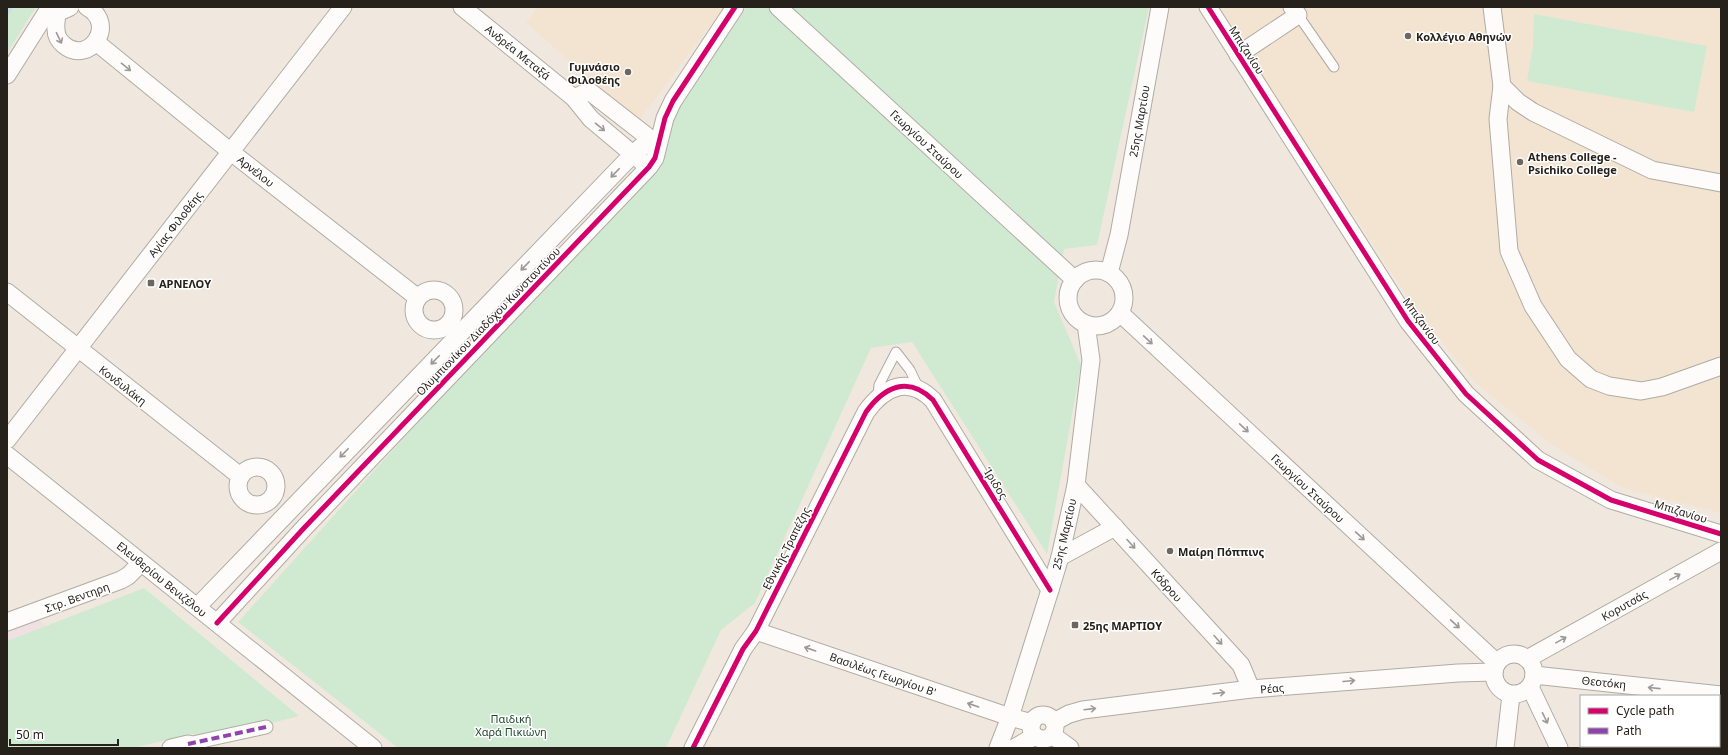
<svg xmlns="http://www.w3.org/2000/svg" width="1728" height="755" viewBox="0 0 1728 755" font-family="'Noto Sans',sans-serif">
<style>
.commercial{fill:#f1e0e2}
.built{fill:#f2e4d1}
.green{fill:#d0ead1}
.lines{fill:none;stroke-linecap:round;stroke-linejoin:round}
.stream{stroke:#cddbed;stroke-width:4.5}
.service-casing{stroke:#b1aba4;stroke-width:11}
.pedestrian-casing{stroke:#b1aba4;stroke-width:15}
.minor-casing{stroke:#b1aba4;stroke-width:19}
.service{stroke:#fdfcfa;stroke-width:9}
.pedestrian{stroke:#fdfcfa;stroke-width:13}
.minor{stroke:#fdfcfa;stroke-width:17}
.quiet{stroke:#8e44ad;stroke-width:4;stroke-dasharray:8 4;stroke-linecap:butt}
.cycleway-casing{stroke:#fff;stroke-width:8}
.cycleway{stroke:#d6006c;stroke-width:5}
.oneway{stroke:#9d9996}
.poi-dot{fill:#6d675f;stroke:#fff;stroke-width:1.5}
.labels{text-anchor:middle;dominant-baseline:central;stroke-width:3;stroke-linejoin:round;paint-order:stroke}
.poi-label{font-size:11px;font-weight:bold;fill:#27211b;stroke:#fff;text-anchor:start}
.street-label{font-size:11px;fill:#27211b;stroke:#fff}
.park-label{font-size:11px;fill:#204730;stroke:#fff}
</style>
<rect width="100%" height="100%" fill="#f0e8de"/>
<path class="commercial" d="M26,609L46,626L7,641V612Z"/>
<g class="built">
<path d="M538,7H724L637,123L526,22Z"/>
<path d="M1217,7H1721V513L1623,488L1552,445L1477,384L1420,316Z"/>
</g>
<g class="green">
<path d="M7,7H36L7,53Z"/>
<path d="M747,7H1149L1097,245L1064,249L1054,302L1081,365L1047,554L912,342L871,348L755,603L721,630L666,748H398L238,622L435,403L654,169L681,101Z"/>
<path d="M1534,14L1707,46L1694,112L1527,81L1533,46Z"/>
<path d="M144,588L299,716L215,738L192,734L133,748H7V641Z"/>
</g>
<g class="lines">
<path class="stream" d="M7,13L11,7"/>
<defs>
<g id="service">
<path d="M1298,15L1334,67"/>
<path d="M878,396L879,385L896,352L910,370L919,389"/>
</g>
<path id="pedestrian" d="M188,744L266,727"/>
<g id="minor">
<path d="M70,7L57,13C57,18 55,24 56,29C56,35 59,41 64,45C89,66 118,24 87,7"/>
<path d="M462,7L574,98L591,119L641,161"/>
<path d="M778,7L1075,280"/>
<path d="M1208,7L1408,321L1466,394L1538,460L1611,500L1721,534"/>
<path d="M1492,7L1502,86L1518,102L1533,112L1652,170L1721,183"/>
<path d="M96,42L231,152L418,298"/>
<path d="M1238,55L1298,15L1292,7"/>
<path d="M7,75L50,7"/>
<path d="M1502,86L1498,119L1509,251L1533,306L1568,359L1591,379L1609,386L1641,391L1662,387L1721,366"/>
<path d="M574,98L589,91L657,144"/>
<circle cx="1096" cy="298" r="28"/>
<path d="M1109,273L1119,235L1160,7"/>
<circle cx="434" cy="310" r="20"/>
<path d="M7,292L240,476"/>
<path d="M1120,313L1497,663"/>
<path d="M7,440L343,7"/>
<path d="M7,455L373,748"/>
<circle cx="257" cy="486" r="19"/>
<path d="M1076,485L1241,665L1251,689"/>
<path d="M1060,557L1115,527"/>
<path d="M197,607L633,154L642,146L657,144"/>
<path d="M7,622L121,580L128,576L141,563"/>
<path d="M217,623L304,528L649,167L655,158L665,118L673,101L735,7"/>
<path d="M756,631L1010,717L1032,723"/>
<circle cx="1514" cy="674" r="20"/>
<path d="M1527,659L1721,551"/>
<path d="M1534,675L1721,695"/>
<path d="M1530,687L1559,748"/>
<circle cx="1043" cy="727" r="12"/>
<path d="M1054,722L1069,714L1083,710L1251,689L1458,673L1494,672"/>
<path d="M1052,735L1070,748"/>
<path d="M171,748L188,744L198,748"/>
<path d="M693,748L743,649L756,631L866,412C884,387 908,375 933,400L1050,590"/>
<path d="M998,748L1010,717L1050,590L1060,557L1076,485L1091,360L1086,324"/>
<path d="M1014,748L1035,736"/>
<path d="M1505,748L1511,695"/>
</g>
</defs>
<use href="#service" class="service-casing"/>
<use href="#pedestrian" class="pedestrian-casing"/>
<use href="#minor" class="minor-casing"/>
<use href="#service" class="service"/>
<use href="#pedestrian" class="pedestrian"/>
<use href="#minor" class="minor"/>
<path class="quiet" d="M188,744L266,727"/>
<defs>
<g id="cycleway">
<path d="M1208,7L1408,321L1466,394L1538,460L1611,500L1721,534"/>
<path d="M217,623L304,528L649,167L655,158L665,118L673,101L735,7"/>
<path d="M693,748L743,649L756,631L866,412C884,387 908,375 933,400L1050,590"/>
</g>
</defs>
<use href="#cycleway" class="cycleway-casing"/>
<use href="#cycleway" class="cycleway"/>
</g>
<defs><path id="oneway-shaft" d="M-6 0H5M1.5-3L5.5 0L1.5 3" fill="none" stroke-width="1.6" stroke-linecap="round" stroke-linejoin="round"/></defs>
<g class="oneway">
<use href="#oneway-shaft" transform="translate(59 38) rotate(64)"/>
<use href="#oneway-shaft" transform="translate(126 67) rotate(39)"/>
<use href="#oneway-shaft" transform="translate(600 127) rotate(39)"/>
<use href="#oneway-shaft" transform="translate(615 173) rotate(134)"/>
<use href="#oneway-shaft" transform="translate(525 266) rotate(134)"/>
<use href="#oneway-shaft" transform="translate(1148 340) rotate(43)"/>
<use href="#oneway-shaft" transform="translate(435 360) rotate(134)"/>
<use href="#oneway-shaft" transform="translate(1244 428) rotate(43)"/>
<use href="#oneway-shaft" transform="translate(344 453) rotate(134)"/>
<use href="#oneway-shaft" transform="translate(1360 536) rotate(43)"/>
<use href="#oneway-shaft" transform="translate(1131 544) rotate(48)"/>
<use href="#oneway-shaft" transform="translate(1675 577) rotate(-29)"/>
<use href="#oneway-shaft" transform="translate(1455 624) rotate(43)"/>
<use href="#oneway-shaft" transform="translate(1218 640) rotate(48)"/>
<use href="#oneway-shaft" transform="translate(1561 640) rotate(-29)"/>
<use href="#oneway-shaft" transform="translate(810 649) rotate(-161)"/>
<use href="#oneway-shaft" transform="translate(1349 681) rotate(-5)"/>
<use href="#oneway-shaft" transform="translate(1654 688) rotate(-174)"/>
<use href="#oneway-shaft" transform="translate(1219 693) rotate(-7)"/>
<use href="#oneway-shaft" transform="translate(973 705) rotate(-161)"/>
<use href="#oneway-shaft" transform="translate(1090 709) rotate(-7)"/>
<use href="#oneway-shaft" transform="translate(1545 718) rotate(64)"/>
</g>
<g class="poi-dot">
<circle cx="1408" cy="36" r="4"/>
<circle cx="628" cy="72" r="4"/>
<circle cx="1520" cy="162" r="4"/>
<rect x="147" y="279" width="8" height="8" rx="2"/>
<circle cx="1170" cy="551" r="4"/>
<rect x="1071" y="621" width="8" height="8" rx="2"/>
</g>
<g class="labels">
<g class="poi-label">
<text x="1416" y="36">Κολλέγιο Αθηνών</text>
<text x="620" y="66" text-anchor="end">Γυμνάσιο<tspan x="620" dy="13">Φιλοθέης</tspan></text>
<text x="1528" y="156">Athens College -<tspan x="1528" dy="13">Psichiko College</tspan></text>
<text x="159" y="283">ΑΡΝΕΛΟΥ</text>
<text x="1178" y="551">Μαίρη Πόππινς</text>
<text x="1083" y="625">25ης ΜΑΡΤΙΟΥ</text>
</g>
<g class="street-label">
<text transform="translate(1247 50) rotate(57)">Μπιζανίου</text>
<text transform="translate(518 52) rotate(39)">Ανδρέα Μεταξά</text>
<text transform="translate(1139 121) rotate(-80)">25ης Μαρτίου</text>
<text transform="translate(927 144) rotate(43)">Γεωργίου Σταύρου</text>
<text transform="translate(256 171) rotate(38)">Αρνέλου</text>
<text transform="translate(175 224) rotate(-52)">Αγίας Φιλοθέης</text>
<text transform="translate(488 321) rotate(-46)">Ολυμπιονίκου Διαδόχου Κωνσταντίνου</text>
<text transform="translate(1422 321) rotate(54)">Μπιζανίου</text>
<text transform="translate(123 385) rotate(38)">Κονδυλάκη</text>
<text transform="translate(996 483) rotate(58)">Ίριδος</text>
<text transform="translate(1308 488) rotate(43)">Γεωργίου Σταύρου</text>
<text transform="translate(1681 511) rotate(17)">Μπιζανίου</text>
<text transform="translate(1064 534) rotate(-77)">25ης Μαρτίου</text>
<text transform="translate(786 548) rotate(-63)">Εθνικής Τραπέζης</text>
<text transform="translate(162 579) rotate(39)">Ελευθερίου Βενιζέλου</text>
<text transform="translate(1167 585) rotate(48)">Κόδρου</text>
<text transform="translate(77 597) rotate(-20)">Στρ. Βεντηρη</text>
<text transform="translate(1624 605) rotate(-29)">Κορυτσάς</text>
<text transform="translate(883 674) rotate(19)">Βασιλέως Γεωργίου Β'</text>
<text transform="translate(1604 682) rotate(6)">Θεοτόκη</text>
<text transform="translate(1272 688) rotate(-5)">Ρέας</text>
</g>
<g class="park-label">
<text x="511" y="718">Παιδική<tspan x="511" dy="13">Χαρά Πικιώνη</tspan></text>
</g>
</g>
<rect width="1728" height="755" fill="none" stroke="#27211b" stroke-width="16"/>
<rect x="1580" y="695" width="140" height="52" fill="#ffffff" stroke="#a9a6a4"/>
<rect x="1588" y="708" width="20" height="6" fill="#d6006c" stroke="#a9a6a4"/>
<text x="1616" y="715" font-size="12" fill="#27211b">Cycle path</text>
<rect x="1588" y="728" width="20" height="6" fill="#8e44ad" stroke="#a9a6a4"/>
<text x="1616" y="735" font-size="12" fill="#27211b">Path</text>
<path d="M10 739v6h108v-6" fill="none" stroke="#27211b" stroke-width="2"/>
<text x="16" y="739" font-size="12" fill="#27211b" stroke="#ffffff" stroke-width="3" paint-order="stroke">50 m</text>
</svg>
